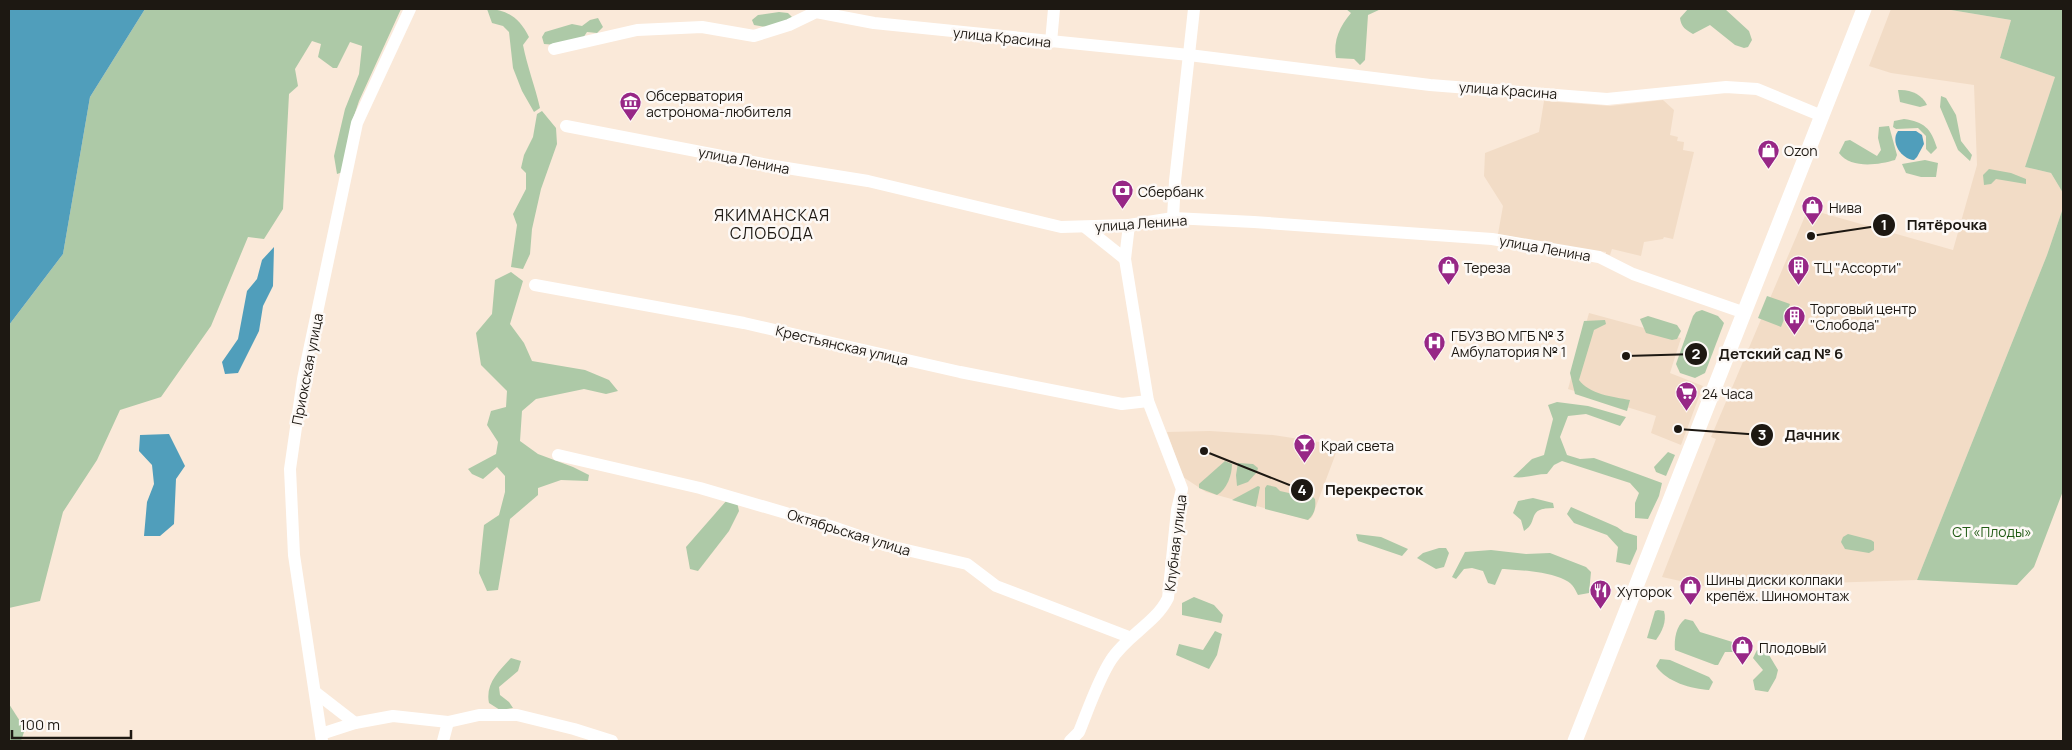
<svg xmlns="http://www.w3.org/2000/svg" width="2072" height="750" viewBox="0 0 2072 750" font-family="Manrope,sans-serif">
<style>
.built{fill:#f2dcc6}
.green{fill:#adc9a7}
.water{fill:#509ebb}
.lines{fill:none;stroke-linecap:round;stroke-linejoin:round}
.minor{stroke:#fff;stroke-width:12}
.major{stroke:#fff;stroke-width:15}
.labels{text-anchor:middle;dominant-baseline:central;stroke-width:5;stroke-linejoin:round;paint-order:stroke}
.street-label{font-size:14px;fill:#1d1812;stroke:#fdf9f6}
.poi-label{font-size:14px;fill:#1d1812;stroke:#fdf9f6;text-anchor:start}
.park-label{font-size:14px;fill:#225c15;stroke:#fdf9f6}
.quarter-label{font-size:16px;letter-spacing:1px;fill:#1d1812;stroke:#fdf9f6}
.leader{fill:none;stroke:#1d1812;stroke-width:2}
.callout-dot{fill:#1d1812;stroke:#fdf9f6;stroke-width:2}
.mark-label{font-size:15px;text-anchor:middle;font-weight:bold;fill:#fff}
.callout-label{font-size:15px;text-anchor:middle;font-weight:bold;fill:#1d1812;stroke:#fdf9f6;stroke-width:5;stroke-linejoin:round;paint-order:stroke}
</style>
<rect width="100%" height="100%" fill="#fae9d9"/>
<g class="built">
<path d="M1891,9H1945L2011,20L2000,58L2055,77L2025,167L2051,173L2063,193V208L2047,255L1917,580L1826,583L1709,581L1708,587L1662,577L1716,439L1711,437L1808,209L1953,250L1977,165L1974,85L1891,73L1869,66Z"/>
<path d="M1663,100L1674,110L1670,135L1678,137L1677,141L1684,142L1683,150L1694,152L1673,239L1664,237L1663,239L1644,242L1641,256L1612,249L1610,255L1606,254V252L1600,251H1588L1498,234L1503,206L1484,176L1485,153L1539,132L1544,101L1610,106Z"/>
<path d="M1589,313L1681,338L1670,373L1703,386L1681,445L1651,433L1656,416L1568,389Z"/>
<path d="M1210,431L1273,435L1339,445L1312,517L1308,520L1206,492L1183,477L1167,432Z"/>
</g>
<g class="green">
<path d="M145,9H401L359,101L351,125L343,172L337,174L334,156L345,109L359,74L362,46L350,42L337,68H333L318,57L321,44L312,41L295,69L298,86L289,94L283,209L264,239L248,237L211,326L161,397L120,410L97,460L63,512L40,601L9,608V325L63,254L90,97Z"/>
<path d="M487,9C508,9 520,19 529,37L523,45C527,66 535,86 540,108L534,112L522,91L513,68L509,32L503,26L492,23Z"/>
<path d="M1346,9H1381L1368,15L1365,60L1360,65L1354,59L1336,58C1333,40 1340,26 1351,13Z"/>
<path d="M1688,9H1725L1749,31L1752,40L1748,47L1744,48L1735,45L1710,25L1693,34C1686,30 1681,27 1680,18Z"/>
<path d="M1945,9H2063V193L2051,173L2025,167L2055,77L2000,58L2011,20Z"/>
<path d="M779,12L788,13L793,18L766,27L754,25L752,20L758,15Z"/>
<path d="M598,18L603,27L597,33L587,32L583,38L557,45L544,44L542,37L545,32L572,24L582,26L590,20Z"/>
<path d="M1898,90C1910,89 1922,94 1927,105L1920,107L1900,102Z"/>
<path d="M1941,96L1946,98L1956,115L1961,141L1972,155L1970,161L1958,150L1940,107Z"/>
<path d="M542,111L556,128L557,144L541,189L532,229L530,254L523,269L511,267L517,225L513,214L526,189V173L521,168L524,155L533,137L537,114Z"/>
<path d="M1904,119C1924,122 1931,128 1937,148L1931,154L1926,149V136L1918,128L1896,129L1893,127L1894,121Z"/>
<path d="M1889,126L1897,155L1895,160C1878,165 1851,169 1839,153L1845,141L1850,140L1877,156L1881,150L1878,138L1879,127Z"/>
<path d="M1925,160L1938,163L1936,177H1921L1906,173L1902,164Z"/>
<path d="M1989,169L2011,173L2026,179V184L1996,179L1991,184L1984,185L1983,175Z"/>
<path d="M2063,208V491L2034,567L2017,585L1917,580L2047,255Z"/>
<path d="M511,272L523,281L510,324L524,343L532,361L585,370L609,380L618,391L606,394L584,389L536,399L522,411L520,441L538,454L573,467L589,475L588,481L561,480L538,488V495L510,519L498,590L487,591L479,573L484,525L499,515L505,492V476L497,467L483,479L472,474L468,469L496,454L498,442L487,425L491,411L506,407L507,391L481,365L476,333L492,314L495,280Z"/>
<path d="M1767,296L1790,304L1781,327L1758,318Z"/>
<path d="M1702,310L1718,316L1724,323L1705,373L1695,378L1680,373L1676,364L1693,316L1696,312Z"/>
<path d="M1648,316L1677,325L1681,331L1677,339L1672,340L1646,333L1640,319Z"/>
<path d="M1605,320L1606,324L1594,330L1579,380C1589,394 1613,397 1630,400L1627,411L1575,394L1570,373L1584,321Z"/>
<path d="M1557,402L1588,406L1626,417L1620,426L1586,414L1568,416L1560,437L1567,455L1580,459L1594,458L1662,483L1659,496L1648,519L1635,518V503L1639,493L1630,483L1562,461L1554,465L1547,474C1535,474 1524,479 1513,477L1532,459L1544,455L1553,419L1548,405Z"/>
<path d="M1668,452L1675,455L1666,476L1656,472L1654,467Z"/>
<path d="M1225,461L1232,464C1232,475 1227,489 1217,495L1199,488V484Z"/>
<path d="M1238,463L1253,464L1258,468L1257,472L1248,482L1237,486L1236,475Z"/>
<path d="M1267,485L1276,487L1280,491L1307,497L1312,496L1315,499C1316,507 1315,514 1308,520L1265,509V488Z"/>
<path d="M1258,486L1260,487L1256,507L1232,500Z"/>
<path d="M1533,498L1553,503L1554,508C1525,508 1540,521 1524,531L1521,520L1513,513L1518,501Z"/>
<path d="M727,500L737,502L739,511L729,531L698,571L690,569L686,547Z"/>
<path d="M1571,507L1617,527L1624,532L1637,536V549L1630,565L1616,562L1618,547L1607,535L1574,523L1567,514Z"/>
<path d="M1356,534L1381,537L1408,549L1402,556L1358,541Z"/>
<path d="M1848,534L1871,540L1874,542V550L1869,553L1845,549L1841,542L1843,537Z"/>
<path d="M1439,548H1446L1449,553L1444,567L1436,569L1417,558L1423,553Z"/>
<path d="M1491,550L1526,554L1550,553L1586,567L1591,572L1589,593L1578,595C1576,592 1575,588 1572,585C1560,572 1519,570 1502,569L1495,585L1488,583L1483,571L1472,568L1464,569L1456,579L1452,577L1465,552Z"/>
<path d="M1194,597L1214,605L1223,615L1221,623L1182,615V603Z"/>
<path d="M1658,610L1664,611C1667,621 1662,632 1656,640L1647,638L1655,611Z"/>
<path d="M1685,619L1693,621L1700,632L1739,644L1743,648L1739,652H1725L1718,665H1715L1675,650C1674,639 1676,626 1685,619Z"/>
<path d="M1215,631L1222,634L1217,655L1209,669L1176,655L1179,644L1203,650Z"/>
<path d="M1757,650L1769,655L1778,670L1776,678L1768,692L1755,690L1753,680L1763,670L1753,658Z"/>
<path d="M511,658L521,661L518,671L499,687L500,695L509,702L513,708L500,710L489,703C485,684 499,671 511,658Z"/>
<path d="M1660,659L1670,660L1709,677L1713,682L1709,690C1692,689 1666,682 1656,666Z"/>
<path d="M9,704L25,729L21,741H9Z"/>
</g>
<g class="water">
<path d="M9,9H145L90,97L63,254L9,325Z"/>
<path d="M1898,131H1916L1922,135L1924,144L1917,157L1914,160C1901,159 1890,142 1898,131Z"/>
<path d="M274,247L273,286L263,306L259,331L238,373L225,374L222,362L238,339L247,291L257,279L262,260Z"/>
<path d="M169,434L185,466L176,479L174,524L160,536H144L147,502L154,484L152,465L139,451L140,435Z"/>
</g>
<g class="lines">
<g class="minor">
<path d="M1051,42L1054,9"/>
<path d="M554,49L637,30L702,27L754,36L789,25L816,12L874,23L1189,55L1430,85L1607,99L1726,87L1757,89L1822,116"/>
<path d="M566,126L768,165L868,181L1061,227L1129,225L1173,218L1254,222L1492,239L1599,257L1633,274L1745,313"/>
<path d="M1173,218L1175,181L1194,9"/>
<path d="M1085,227L1125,259L1129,225"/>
<path d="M535,285L744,323L960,372L1122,404L1148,401"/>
<path d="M558,455L700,488L830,526L885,545L967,564L996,586L1129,637"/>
<path d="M315,692L355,723L321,734"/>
<path d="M355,723L393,716L448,722L479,715H517L574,729L612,741"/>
<path d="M322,741L294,555L290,469L303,379L357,123L410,9"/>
<path d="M443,741L448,722"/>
<path d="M1070,741L1079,732C1088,710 1098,680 1111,660C1127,635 1156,623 1168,598L1177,510L1182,489L1148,401L1125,259"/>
</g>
<path class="major" d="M1575,741L1864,9"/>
</g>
<defs>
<symbol id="museum-pin" viewBox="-11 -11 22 30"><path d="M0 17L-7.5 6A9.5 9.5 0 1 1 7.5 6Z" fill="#972786" stroke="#fdf9f6"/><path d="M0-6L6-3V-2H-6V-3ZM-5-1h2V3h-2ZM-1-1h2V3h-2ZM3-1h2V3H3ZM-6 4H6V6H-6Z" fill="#fff"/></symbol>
<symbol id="shop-pin" viewBox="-11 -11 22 30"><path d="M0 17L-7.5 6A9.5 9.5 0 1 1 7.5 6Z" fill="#972786" stroke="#fdf9f6"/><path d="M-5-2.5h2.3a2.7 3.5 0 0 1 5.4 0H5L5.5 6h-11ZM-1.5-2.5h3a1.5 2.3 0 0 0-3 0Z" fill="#fff"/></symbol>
<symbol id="bank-pin" viewBox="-11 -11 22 30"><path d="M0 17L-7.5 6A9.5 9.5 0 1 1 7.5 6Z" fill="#972786" stroke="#fdf9f6"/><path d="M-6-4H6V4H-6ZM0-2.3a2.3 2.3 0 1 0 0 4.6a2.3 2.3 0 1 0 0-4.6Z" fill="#fff"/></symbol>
<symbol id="building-pin" viewBox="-11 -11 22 30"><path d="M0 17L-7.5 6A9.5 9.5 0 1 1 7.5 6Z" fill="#972786" stroke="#fdf9f6"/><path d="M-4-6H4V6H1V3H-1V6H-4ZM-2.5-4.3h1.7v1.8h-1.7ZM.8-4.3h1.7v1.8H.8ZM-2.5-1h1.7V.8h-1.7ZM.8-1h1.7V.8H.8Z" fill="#fff"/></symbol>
<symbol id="hospital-pin" viewBox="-11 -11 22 30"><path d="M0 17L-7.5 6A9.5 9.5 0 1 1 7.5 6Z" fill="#972786" stroke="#fdf9f6"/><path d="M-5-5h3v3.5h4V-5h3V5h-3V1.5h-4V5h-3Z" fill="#fff"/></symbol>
<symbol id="supermarket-pin" viewBox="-11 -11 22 30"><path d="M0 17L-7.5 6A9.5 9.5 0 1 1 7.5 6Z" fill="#972786" stroke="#fdf9f6"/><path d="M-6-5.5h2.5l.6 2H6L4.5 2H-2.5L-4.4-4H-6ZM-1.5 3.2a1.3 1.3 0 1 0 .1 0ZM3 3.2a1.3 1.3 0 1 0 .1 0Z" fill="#fff"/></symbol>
<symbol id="bar-pin" viewBox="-11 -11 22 30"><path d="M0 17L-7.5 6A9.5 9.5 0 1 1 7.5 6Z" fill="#972786" stroke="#fdf9f6"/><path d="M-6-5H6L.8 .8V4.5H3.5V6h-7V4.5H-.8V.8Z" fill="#fff"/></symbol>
<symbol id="restaurant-pin" viewBox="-11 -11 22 30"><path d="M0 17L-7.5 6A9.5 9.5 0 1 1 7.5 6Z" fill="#972786" stroke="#fdf9f6"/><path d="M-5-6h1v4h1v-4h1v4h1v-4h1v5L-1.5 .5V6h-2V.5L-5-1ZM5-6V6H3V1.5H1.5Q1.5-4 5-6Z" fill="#fff"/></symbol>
</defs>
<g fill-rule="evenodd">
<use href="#museum-pin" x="618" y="90" width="25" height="34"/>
<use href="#shop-pin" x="1756" y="138" width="25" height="34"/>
<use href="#bank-pin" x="1110" y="178" width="25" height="34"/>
<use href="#shop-pin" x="1800" y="194" width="25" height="34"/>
<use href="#shop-pin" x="1436" y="254" width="25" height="34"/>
<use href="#building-pin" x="1786" y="254" width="25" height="34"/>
<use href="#building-pin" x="1782" y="304" width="25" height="34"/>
<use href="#hospital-pin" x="1422" y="330" width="25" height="34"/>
<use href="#supermarket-pin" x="1674" y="380" width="25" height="34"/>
<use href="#bar-pin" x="1292" y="432" width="25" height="34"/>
<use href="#shop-pin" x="1678" y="574" width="25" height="34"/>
<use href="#restaurant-pin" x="1588" y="578" width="25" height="34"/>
<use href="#shop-pin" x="1730" y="634" width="25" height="34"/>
</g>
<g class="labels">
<g class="street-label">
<text transform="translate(1002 37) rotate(6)">улица Красина</text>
<text transform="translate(1508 90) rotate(4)">улица Красина</text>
<text transform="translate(744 160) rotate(11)">улица Ленина</text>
<text transform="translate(1141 223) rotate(-4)">улица Ленина</text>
<text transform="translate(1545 248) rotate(10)">улица Ленина</text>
<text transform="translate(842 345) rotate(13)">Крестьянская улица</text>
<text transform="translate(307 369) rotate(-79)">Приокская улица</text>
<text transform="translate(849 532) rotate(17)">Октябрьская улица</text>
<text transform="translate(1175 543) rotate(-83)">Клубная улица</text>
</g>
<g class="poi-label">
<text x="646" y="95">Обсерватория<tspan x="646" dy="16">астронома-любителя</tspan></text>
<text x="1784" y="150">Ozon</text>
<text x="1138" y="191">Сбербанк</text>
<text x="1829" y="207">Нива</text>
<text x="1464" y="267">Тереза</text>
<text x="1814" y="267">ТЦ "Ассорти"</text>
<text x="1810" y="308">Торговый центр<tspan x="1810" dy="16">"Слобода"</tspan></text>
<text x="1451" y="335">ГБУЗ ВО МГБ № 3<tspan x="1451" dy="16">Амбулатория № 1</tspan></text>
<text x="1702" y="393">24 Часа</text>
<text x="1321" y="445">Край света</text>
<text x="1706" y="579">Шины диски колпаки<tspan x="1706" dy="16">крепёж. Шиномонтаж</tspan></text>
<text x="1617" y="591">Хуторок</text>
<text x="1759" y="647">Плодовый</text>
</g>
<g class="park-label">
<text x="1992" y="531">СТ «Плоды»</text>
</g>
<g class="quarter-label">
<text x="772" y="215">ЯКИМАНСКАЯ<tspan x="772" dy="18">СЛОБОДА</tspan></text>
</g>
</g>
<path class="leader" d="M1811 236L1884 225M1626 356L1696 354M1678 429L1762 435M1204 451L1302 490"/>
<g class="callout-dot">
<circle cx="1811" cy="236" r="5"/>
<circle cx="1626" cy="356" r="5"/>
<circle cx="1678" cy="429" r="5"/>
<circle cx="1204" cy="451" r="5"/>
<circle cx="1884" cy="225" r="12"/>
<circle cx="1696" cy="354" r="12"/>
<circle cx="1762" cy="435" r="12"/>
<circle cx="1302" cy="490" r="12"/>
</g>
<g class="mark-label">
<text x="1884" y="230">1</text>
<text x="1696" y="359">2</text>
<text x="1762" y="440">3</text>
<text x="1302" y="495">4</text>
</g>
<g class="callout-label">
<text x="1947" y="230">Пятёрочка</text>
<text x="1781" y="359">Детский сад № 6</text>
<text x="1812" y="440">Дачник</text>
<text x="1374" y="495">Перекресток</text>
</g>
<rect width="2072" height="750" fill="none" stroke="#1d1812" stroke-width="20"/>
<path d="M12 730v8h119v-8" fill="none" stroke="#1d1812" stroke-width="2.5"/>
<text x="20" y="730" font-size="15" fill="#1d1812" stroke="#fdf9f6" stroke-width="4" paint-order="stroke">100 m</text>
</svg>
